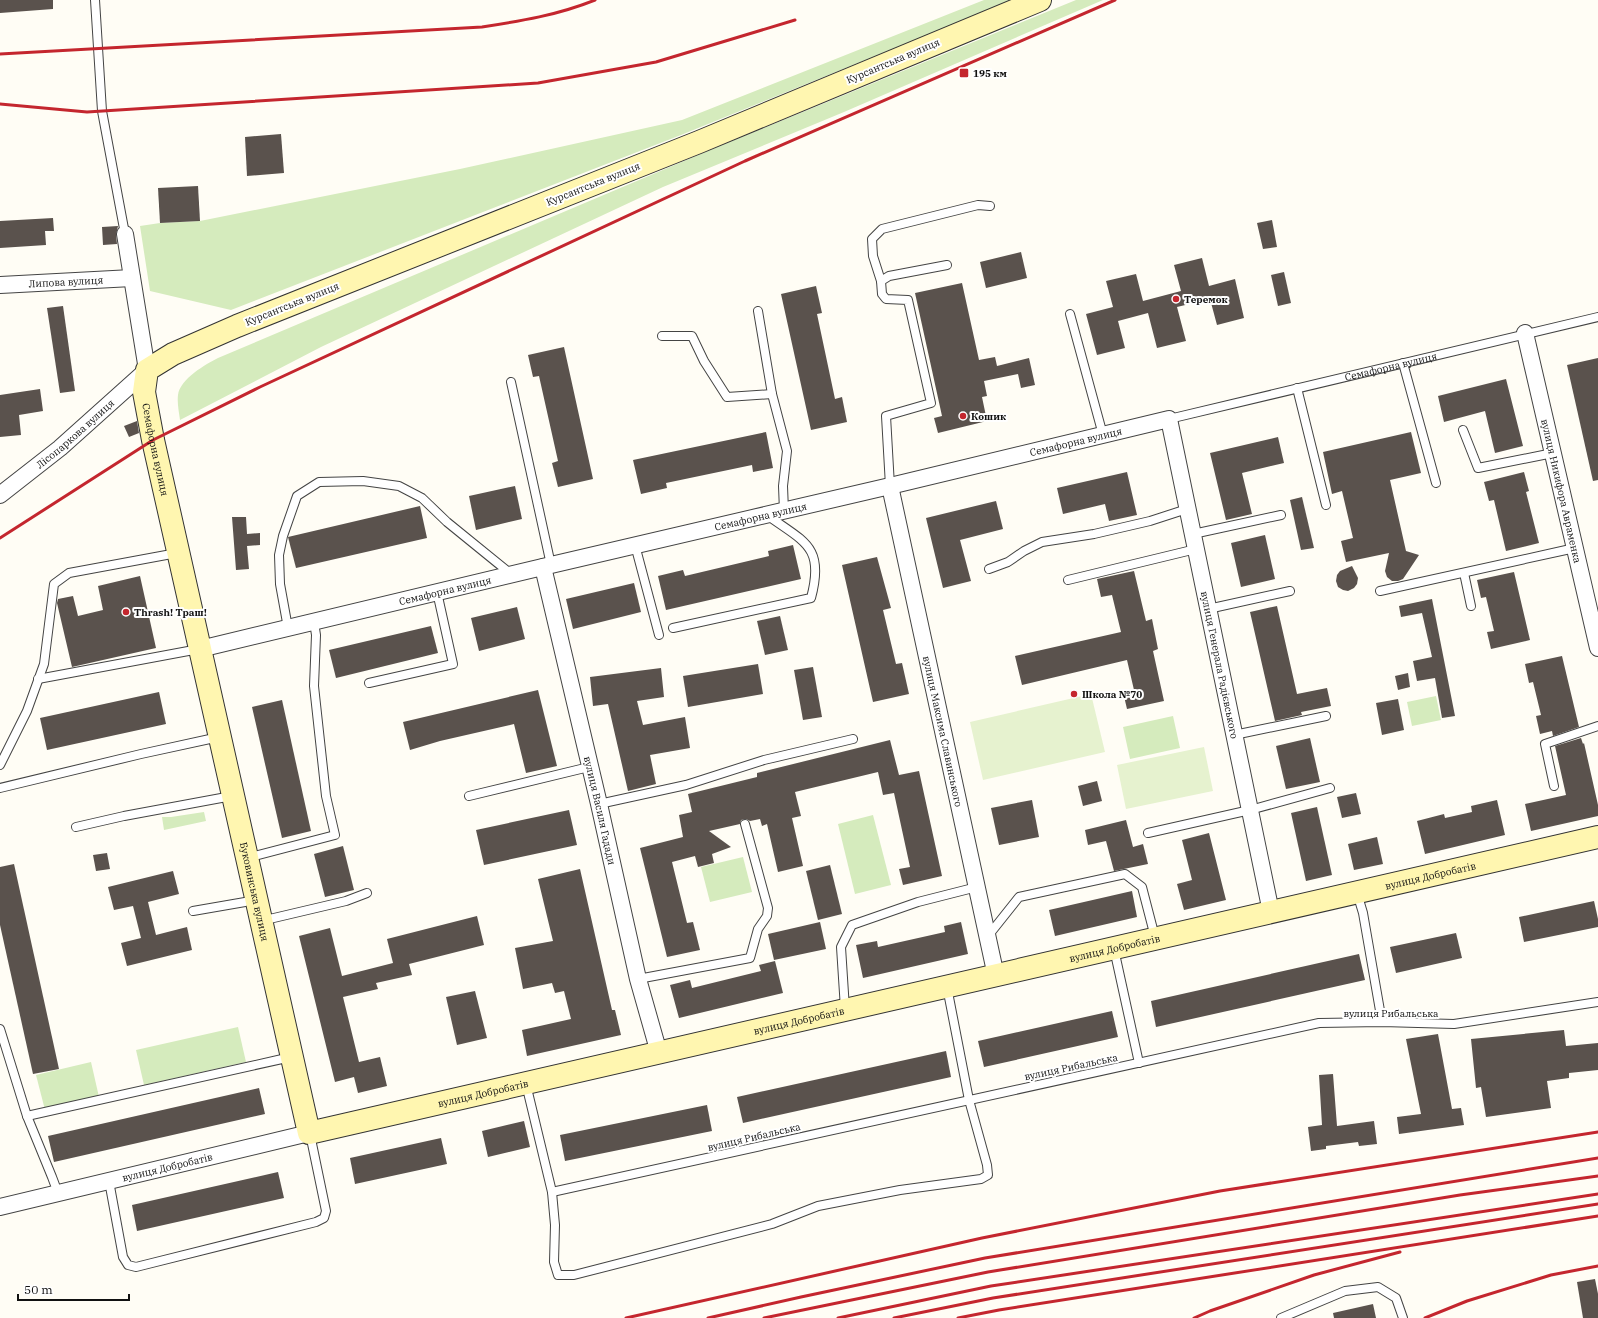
<svg xmlns="http://www.w3.org/2000/svg" width="1598" height="1318" viewBox="0 0 1598 1318" font-family="'IBM Plex Serif',serif">
<style>
.green{fill:#d5ebbd}
.pitch{fill:#e6f2cf}
.building{fill:#5a524d}
.lines{fill:none;stroke-linecap:round;stroke-linejoin:round}
.lane-casing{stroke:#444;stroke-width:10}
.street-casing{stroke:#444;stroke-width:18}
.secondary-casing{stroke:#333;stroke-width:24}
.lane{stroke:#fff;stroke-width:8}
.street{stroke:#fff;stroke-width:16}
.secondary{stroke:#fff6b0;stroke-width:22}
.rail{stroke:#c4262e;stroke-width:3}
.poi-dot{fill:#c4262e;stroke:#fff;stroke-width:1.5}
.labels{text-anchor:middle;dominant-baseline:central;stroke-width:4;stroke-linejoin:round;paint-order:stroke}
.street-label{font-size:10px;fill:#111;stroke:#fff}
.poi-label{font-size:10px;font-weight:bold;fill:#111;stroke:#fff;text-anchor:start}
</style>
<rect width="100%" height="100%" fill="#fffdf5"/>
<g class="green">
<path d="M984,0H1013L681,135L231,310L150,291L140,226L160,223L200,221L460,169L682,120Z"/>
<path d="M1076,0H1103L844,112L663,187L321,347L180,420C179,412 177,403 178,395C180,379 206,364 218,358L710,150Z"/>
<path d="M1436,696L1441,720L1412,726L1407,702Z"/>
<path d="M1173,716L1180,748L1130,759L1123,727Z"/>
<path d="M204,812L206,821L164,830L162,817H171Z"/>
<path d="M873,815L891,885L855,894L838,824Z"/>
<path d="M743,857L752,892L710,902L701,867Z"/>
<path d="M238,1027L246,1062L144,1085L136,1050Z"/>
<path d="M91,1062L99,1097L45,1110L36,1075Z"/>
</g>
<g class="pitch">
<path d="M1091,694L1105,752L983,780L970,722Z"/>
<path d="M1204,747L1213,791L1126,809L1117,765Z"/>
</g>
<g class="building">
<path d="M0,0H53V9L0,13Z"/>
<path d="M281,134L284,173L247,176L245,137Z"/>
<path d="M198,186L200,221L160,223L158,188Z"/>
<path d="M53,218L54,231H45L46,245L0,248V221Z"/>
<path d="M1272,220L1277,247L1263,249L1257,223Z"/>
<path d="M118,226L116,235L117,244L103,245L102,227Z"/>
<path d="M1021,252L1027,278L986,288L980,262Z"/>
<path d="M1202,258L1209,286L1235,279L1244,318L1217,325L1210,299L1177,307L1186,341L1157,348L1148,313L1118,321L1125,348L1097,355L1086,314L1113,307L1106,281L1136,274L1143,301L1181,291L1174,265Z"/>
<path d="M1284,272L1291,303L1278,306L1271,275Z"/>
<path d="M962,283L979,360L995,357L997,366L1029,358L1035,385L1021,388L1018,374L984,381L987,396L982,397L987,421L938,433L934,418L942,416L915,293Z"/>
<path d="M816,286L822,313L817,314L835,399L842,397L847,422L811,430L781,294Z"/>
<path d="M63,306L75,391L60,393L47,308Z"/>
<path d="M564,347L593,479L558,487L552,463L558,461L539,376L533,377L528,355Z"/>
<path d="M1598,358V480L1593,481L1567,365Z"/>
<path d="M1506,379L1523,446L1495,453L1485,411L1444,422L1438,396Z"/>
<path d="M40,389L43,411L19,415L21,435L0,437V395Z"/>
<path d="M137,421L139,433L129,437L124,426Z"/>
<path d="M766,432L773,468L753,472L752,465L666,483L667,488L641,494L633,460Z"/>
<path d="M1411,432L1421,473L1390,480L1406,551L1419,555L1403,579L1398,581H1392L1387,577L1385,571L1389,553L1346,562L1341,541L1353,538L1342,491L1332,494L1323,452Z"/>
<path d="M1278,437L1284,463L1242,473L1252,514L1226,520L1210,453Z"/>
<path d="M1127,472L1137,515L1109,521L1105,504L1063,514L1057,488Z"/>
<path d="M1524,472L1529,491L1526,492L1539,543L1506,551L1494,500L1489,501L1484,482Z"/>
<path d="M515,486L522,519L476,530L469,496Z"/>
<path d="M1302,497L1314,548L1301,550L1290,500Z"/>
<path d="M996,501L1003,529L960,540L971,581L943,588L926,518Z"/>
<path d="M420,506L427,538L296,568L288,537Z"/>
<path d="M232,517H246L247,534L260,533V545L247,546L249,569L236,570Z"/>
<path d="M1265,535L1275,579L1241,587L1231,543Z"/>
<path d="M793,545L801,579L666,610L658,576L683,570L685,576L769,556L768,551Z"/>
<path d="M877,557L891,608L883,610L896,664L902,663L909,694L873,702L842,565Z"/>
<path d="M1352,566L1358,578L1357,584L1354,588L1348,591L1343,590L1338,587L1336,581L1337,575L1340,571Z"/>
<path d="M1134,571L1146,621L1152,619L1158,649L1153,651L1164,701L1127,709L1123,692L1134,690L1127,660L1022,685L1015,656L1121,632L1112,595L1101,597L1097,579Z"/>
<path d="M1514,572L1530,640L1491,649L1487,632L1494,631L1486,597L1481,598L1477,580Z"/>
<path d="M140,576L156,648L72,667L57,603L58,599L73,596L78,616L103,610L98,586Z"/>
<path d="M634,583L641,612L573,629L566,599Z"/>
<path d="M1432,599L1455,716L1442,718L1435,678L1417,681L1413,661L1432,657L1422,613L1401,617L1399,606Z"/>
<path d="M1277,606L1297,694L1327,688L1331,706L1301,712L1302,715L1275,721L1250,612Z"/>
<path d="M517,607L525,639L479,651L471,618Z"/>
<path d="M780,616L788,650L765,655L757,621Z"/>
<path d="M431,626L438,653L336,678L329,650Z"/>
<path d="M1562,656L1579,727L1553,736L1552,731L1540,734L1536,716L1541,715L1533,682L1529,683L1525,664Z"/>
<path d="M758,664L763,694L688,707L683,676Z"/>
<path d="M813,667L822,717L803,720L794,670Z"/>
<path d="M661,668L664,697L637,701L643,725L685,717L690,748L650,755L656,784L628,791L608,704L593,706L590,677Z"/>
<path d="M1408,673L1410,687L1398,690L1395,676Z"/>
<path d="M538,690L557,766L526,773L514,724L440,741L410,750L403,722Z"/>
<path d="M159,692L166,724L47,750L40,718Z"/>
<path d="M1398,699L1404,730L1382,735L1376,703Z"/>
<path d="M282,700L311,831L282,838L252,707Z"/>
<path d="M1310,738L1320,782L1286,789L1276,746Z"/>
<path d="M1581,738L1583,744L1584,743L1598,805V816L1531,831L1525,804L1566,795L1555,746Z"/>
<path d="M890,740L899,775L919,771L942,876L903,885L899,869L910,867L894,793L883,795L878,772L795,792L801,816L792,818L803,866L778,872L767,824L762,826L760,819L750,821L746,819L741,820L740,824L709,831L731,847L712,854L714,863L698,867L695,856L672,862L687,923L693,922L700,950L667,957L640,848L683,837L679,815L692,812L688,794L757,777V773Z"/>
<path d="M1097,781L1102,801L1083,806L1078,786Z"/>
<path d="M1356,793L1361,814L1342,818L1337,797Z"/>
<path d="M1032,800L1039,837L999,845L991,808Z"/>
<path d="M1497,800L1505,835L1425,854L1417,821L1444,814L1445,818L1472,812L1471,806Z"/>
<path d="M1317,807L1332,875L1306,881L1291,813Z"/>
<path d="M569,810L577,845L484,865L476,830Z"/>
<path d="M1126,820L1133,847L1143,844L1148,864L1114,871L1106,841L1088,845L1085,830Z"/>
<path d="M1209,833L1226,900L1184,910L1177,884L1192,880L1182,840Z"/>
<path d="M1377,837L1383,864L1354,870L1348,844Z"/>
<path d="M343,846L354,890L325,897L314,854Z"/>
<path d="M107,853L110,869L96,871L93,855Z"/>
<path d="M14,864L59,1069L33,1074L0,925V867Z"/>
<path d="M830,865L842,914L818,920L806,871Z"/>
<path d="M580,869L612,1010H615L621,1035L527,1056L522,1030L571,1019L564,991L555,993L552,983L523,989L515,948L553,941L538,879Z"/>
<path d="M173,871L179,894L148,902L156,935L187,927L192,950L127,966L121,943L141,938L133,906L114,910L108,887Z"/>
<path d="M1132,891L1137,917L1055,936L1049,910Z"/>
<path d="M1594,901L1598,919V927L1524,942L1519,917Z"/>
<path d="M477,916L484,945L409,964L412,975L376,983L378,989L343,997L359,1062L380,1057L387,1086L358,1093L354,1077L335,1082L299,936L330,928L342,976L393,963L387,939Z"/>
<path d="M820,922L826,949L774,960L768,934Z"/>
<path d="M961,922L968,954L863,978L856,945L877,941L878,947L945,932L944,926Z"/>
<path d="M1456,933L1462,958L1396,973L1390,947Z"/>
<path d="M1359,954L1365,980L1156,1027L1151,1001Z"/>
<path d="M775,961L783,993L679,1018L670,985L690,980L692,988L761,971L759,965Z"/>
<path d="M475,991L487,1038L457,1045L446,997Z"/>
<path d="M1112,1011L1118,1037L984,1067L978,1041Z"/>
<path d="M1564,1030L1566,1046L1598,1043V1070L1569,1073V1078L1547,1081L1551,1108L1486,1117L1481,1087L1476,1088L1471,1039Z"/>
<path d="M1438,1034L1452,1109L1461,1108L1464,1125L1399,1134L1397,1117L1421,1114L1406,1039Z"/>
<path d="M946,1051L951,1077L743,1123L737,1097Z"/>
<path d="M1333,1074L1337,1126L1374,1121L1377,1144L1359,1146L1358,1142L1326,1146V1149L1311,1151L1308,1127L1322,1125L1319,1075Z"/>
<path d="M259,1088L265,1114L54,1162L48,1136Z"/>
<path d="M707,1105L712,1131L565,1161L560,1135Z"/>
<path d="M524,1121L530,1147L488,1157L482,1131Z"/>
<path d="M441,1138L447,1164L355,1184L350,1158Z"/>
<path d="M278,1172L284,1198L137,1231L132,1205Z"/>
<path d="M1595,1279L1598,1294V1318H1583L1577,1282Z"/>
<path d="M1373,1304L1376,1318H1334L1333,1313Z"/>
</g>
<g class="lines">
<defs>
<g id="lane">
<path d="M95,0L102,111L125,234"/>
<path d="M881,281L873,256L872,239L882,229L978,205L990,206"/>
<path d="M758,311L772,394L787,451L783,486L784,511"/>
<path d="M1070,314L1103,435"/>
<path d="M662,336H692L704,361L727,397L772,394"/>
<path d="M1403,363L1436,483"/>
<path d="M511,382L551,565"/>
<path d="M1297,388L1326,505"/>
<path id="s1" d="M1169,419L1598,317"/>
<path d="M1463,430L1478,468L1553,453"/>
<path d="M890,486L886,416L931,403L908,300L886,299L882,294L881,281L889,276L947,265"/>
<path d="M1193,534L1281,515"/>
<path d="M635,545L659,635"/>
<path d="M989,569L1008,562L1024,551L1042,542L1094,534L1150,521L1187,509"/>
<path d="M1464,573L1471,606"/>
<path d="M1068,580L1196,549"/>
<path d="M1380,591L1575,548"/>
<path d="M1208,609L1290,591"/>
<path d="M288,628L280,584L279,555L283,536L297,496L319,482L363,481L399,486L422,498L447,522L511,574"/>
<path d="M673,628L811,598C825,546 804,542 767,515"/>
<path d="M38,679L199,649"/>
<path d="M369,683L453,664L437,592"/>
<path d="M1234,735L1326,716"/>
<path d="M0,765L27,711L44,664L54,584L69,573L177,553"/>
<path d="M1554,786L1545,744L1598,726"/>
<path d="M0,788L141,754L219,737"/>
<path d="M469,796L589,767"/>
<path d="M599,804L686,785L764,760L853,739"/>
<path d="M76,827L124,816L232,796"/>
<path d="M1148,833L1250,810L1330,788"/>
<path d="M247,858L335,835L326,796L314,686L316,635L314,622"/>
<path d="M1357,893L1363,913L1382,1022"/>
<path d="M193,911L245,902"/>
<path d="M261,921L346,901L367,893"/>
<path d="M988,936L1019,897L1125,874L1142,887L1155,937"/>
<path d="M1114,949L1139,1063"/>
<path d="M638,979L750,958L758,929L767,916L768,908L745,824"/>
<path d="M845,1009L841,947L852,925L918,902L977,887"/>
<path d="M0,1029L27,1116L52,1177L58,1193"/>
<path d="M526,1084L552,1192L555,1225L554,1262L558,1275H574L772,1224L818,1206L900,1190L981,1179L988,1175L987,1165L969,1100L947,987"/>
<path d="M27,1116L291,1057"/>
<path d="M109,1181L123,1257L128,1265L136,1267L316,1222L324,1218L326,1211L310,1134"/>
<path d="M552,1192L1319,1023L1382,1022L1454,1024L1598,1002"/>
<path d="M1281,1318L1345,1291L1378,1287L1396,1298L1403,1318"/>
</g>
<g id="street">
<path id="s2" d="M0,285L132,278"/>
<path id="s3" d="M1525,333L1598,648"/>
<path id="s4" d="M890,486L996,976"/>
<path id="s5" d="M0,495L60,448L147,370L125,234"/>
<path id="s6" d="M543,567L599,804L638,979L659,1053"/>
<path id="s7" d="M200,649L551,565L890,486L1169,419L1271,912"/>
<path id="s8" d="M0,1207L309,1133"/>
</g>
<g id="secondary">
<path id="s9" d="M1040,0L699,142L237,326L173,354L147,370L144,392L153,440L309,1133L1598,837"/>
</g>
</defs>
<use href="#lane" class="lane-casing"/>
<use href="#street" class="street-casing"/>
<use href="#secondary" class="secondary-casing"/>
<use href="#lane" class="lane"/>
<use href="#street" class="street"/>
<use href="#secondary" class="secondary"/>
<g class="rail">
<path d="M0,54L482,27C521,21 558,15 595,0"/>
<path d="M0,104L87,112L538,83L656,62L795,20"/>
<path d="M0,538L153,440L260,387L745,161L1115,0"/>
<path d="M626,1318L982,1238L1220,1191L1598,1132"/>
<path d="M708,1318L801,1297L985,1258L1598,1158"/>
<path d="M764,1318L988,1272L1460,1195L1598,1176"/>
<path d="M838,1318L991,1286L1598,1194"/>
<path d="M894,1318L993,1298L1598,1204"/>
<path d="M958,1318L999,1310L1598,1216"/>
<path d="M1194,1318L1210,1311L1314,1275L1400,1252"/>
<path d="M1425,1318L1467,1301L1551,1275L1598,1266"/>
</g>
</g>
<g class="poi-dot">
<rect x="959" y="68" width="10" height="10" rx="2"/>
<circle cx="1176" cy="299" r="4"/>
<circle cx="963" cy="416" r="4"/>
<circle cx="126" cy="612" r="4"/>
<circle cx="1074" cy="694" r="4"/>
</g>
<g class="labels">
<g class="street-label">
<text transform="translate(893 61) rotate(-23)">Курсантська вулиця</text>
<text transform="translate(593 184) rotate(-22)">Курсантська вулиця</text>
<text stroke="none"><textPath href="#s2" startOffset="66">Липова вулиця</textPath></text>
<text transform="translate(292 304) rotate(-22)">Курсантська вулиця</text>
<text stroke="none"><textPath href="#s1" startOffset="228">Семафорна вулиця</textPath></text>
<text stroke="none"><textPath href="#s5" startOffset="97">Лісопаркова вулиця</textPath></text>
<text stroke="none"><textPath href="#s7" startOffset="900">Семафорна вулиця</textPath></text>
<text stroke="none"><textPath href="#s9" startOffset="1048">Семафорна вулиця</textPath></text>
<text stroke="none"><textPath href="#s3" startOffset="162">вулиця Никифора Авраменка</textPath></text>
<text stroke="none"><textPath href="#s7" startOffset="576">Семафорна вулиця</textPath></text>
<text stroke="none"><textPath href="#s7" startOffset="252">Семафорна вулиця</textPath></text>
<text stroke="none"><textPath href="#s7" startOffset="1247">вулиця Генерала Радієвського</textPath></text>
<text stroke="none"><textPath href="#s4" startOffset="251">вулиця Максима Славинського</textPath></text>
<text stroke="none"><textPath href="#s6" startOffset="250">вулиця Василя Гадади</textPath></text>
<text stroke="none"><textPath href="#s9" startOffset="2899">вулиця Добробатів</textPath></text>
<text stroke="none"><textPath href="#s9" startOffset="1501">Буковинська вулиця</textPath></text>
<text stroke="none"><textPath href="#s9" startOffset="2575">вулиця Добробатів</textPath></text>
<text x="1391" y="1013">вулиця Рибальська</text>
<text stroke="none"><textPath href="#s9" startOffset="2251">вулиця Добробатів</textPath></text>
<text transform="translate(1071 1067) rotate(-12)">вулиця Рибальська</text>
<text stroke="none"><textPath href="#s9" startOffset="1927">вулиця Добробатів</textPath></text>
<text transform="translate(754 1137) rotate(-13)">вулиця Рибальська</text>
<text stroke="none"><textPath href="#s8" startOffset="172">вулиця Добробатів</textPath></text>
</g>
<g class="poi-label">
<text x="973" y="73">195 км</text>
<text x="1184" y="299">Теремок</text>
<text x="971" y="416">Кошик</text>
<text x="134" y="612">Thrash! Траш!</text>
<text x="1082" y="694">Школа №70</text>
</g>
</g>
<path d="M18 1294v6h111v-6" fill="none" stroke="#111111" stroke-width="2"/>
<text x="24" y="1294" font-size="12" fill="#111111" stroke="#ffffff" stroke-width="3" paint-order="stroke">50 m</text>
</svg>
